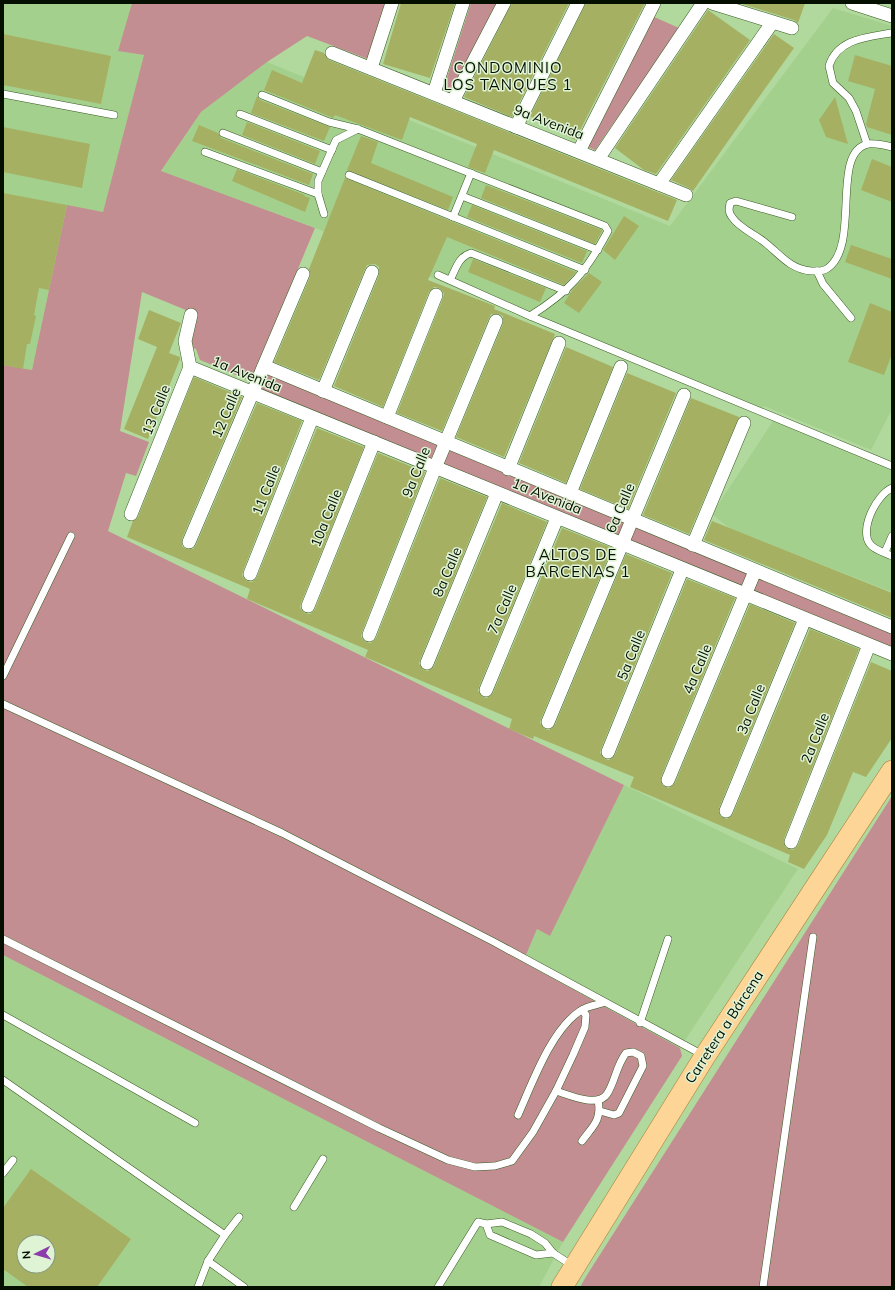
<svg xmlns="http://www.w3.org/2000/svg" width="895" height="1290" viewBox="0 0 895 1290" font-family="Mulish,sans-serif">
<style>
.built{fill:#a4d08d;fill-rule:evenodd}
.green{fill:#c38e91}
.building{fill:#a6b062;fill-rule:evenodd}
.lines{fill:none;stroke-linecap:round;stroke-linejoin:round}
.service-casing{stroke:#385a23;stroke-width:8}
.minor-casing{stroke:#385a23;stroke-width:14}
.primary-casing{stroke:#a57e35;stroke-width:22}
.service{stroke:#fff;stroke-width:7}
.minor{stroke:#fff;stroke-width:13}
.primary{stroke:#fdd597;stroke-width:21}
.labels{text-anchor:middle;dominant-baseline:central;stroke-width:3;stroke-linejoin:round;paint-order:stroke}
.street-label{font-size:14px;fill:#040f00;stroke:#dff3d5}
.neighbourhood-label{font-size:15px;letter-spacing:1px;fill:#040f00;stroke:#dff3d5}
</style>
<rect width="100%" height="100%" fill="#b1d99d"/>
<g class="built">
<path d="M3,3H132L118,51L144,55L103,212L67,206L32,370L3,365Z"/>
<path d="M833,8L892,26V409L871,450L764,406L758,414L568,336L311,226L161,172L201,112L267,62L670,226Z"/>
<path d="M773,421L892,471V592L729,528L712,514Z"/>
<path d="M624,785L798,869L680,1048L523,962L537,929L550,936Z"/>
<path d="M3,955L563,1242L539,1287H3ZM24,1242H48V1266H24Z"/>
</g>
<g class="green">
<path d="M132,3H387L368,59L307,36L267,62L201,112L161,171L315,228L251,381L200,360L196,349L186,345L198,315L142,292L120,431L149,442L136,476L126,473L108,531L624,785L550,936L537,929L523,962L680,1048L682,1056L563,1242L3,955V365L32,370L67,205L103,212L144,55L118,51Z"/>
<path d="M471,3H497L452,91L444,87Z"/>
<path d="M652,16L679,28L595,150L588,147Z"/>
<path d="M264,366L892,627V654L252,393Z"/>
<path d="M892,796V1287H580L587,1275Z"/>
</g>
<g class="building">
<path d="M401,3H455L430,78L383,64Z"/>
<path d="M512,3H569L512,117L464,97Z"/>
<path d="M586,3H645L575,140L530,116Z"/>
<path d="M739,3H805L798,23L794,20Z"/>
<path d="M708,10L750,40L656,174L644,170L615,148Z"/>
<path d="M3,34L111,56L101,104L3,85Z"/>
<path d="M774,34L794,48L754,104L693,191L689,188L671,180Z"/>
<path d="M315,50L324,53L329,60L677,200L668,221L494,150L485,173L468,167L477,144L410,117L402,140L335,115L333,118L331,117L264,90L272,70L302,83Z"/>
<path d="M855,55L892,66V135L867,127L866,124L875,89L848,81Z"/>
<path d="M257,96L260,100L330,127L324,141L251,113Z"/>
<path d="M835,97L843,126L848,144L826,137L819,120Z"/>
<path d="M247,122L320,151L315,164L242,135Z"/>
<path d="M199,125L218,133L221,138L313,174L309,185L192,141Z"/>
<path d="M3,127L90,144L82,188L3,172Z"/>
<path d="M361,136L378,142L371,163L453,197L448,210L347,170Z"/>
<path d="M872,159L892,167V202L861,190Z"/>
<path d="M237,169L305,195L304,196L310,198L305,212L232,181Z"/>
<path d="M345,178L576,272L564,285L447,237L428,280L495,306L494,309L555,334L504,457L456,437L503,324V316L499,314H491L489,318L442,431L397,413L443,298L444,293L439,288L434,287L429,292L383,407L334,386L379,275V267L375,264L367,265L365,269L319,380L274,362L310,277L309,269Z"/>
<path d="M486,185L602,230V231L595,244L481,198Z"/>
<path d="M3,193L67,205L49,290L39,288L34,315L36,316L30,344H27L23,369L3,365Z"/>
<path d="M472,205L587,251L582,263L467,217Z"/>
<path d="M624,216L639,226L615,260L603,250Z"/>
<path d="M851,245L892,259V279L845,262Z"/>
<path d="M473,259L546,288L540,302L468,272Z"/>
<path d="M589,273L602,282L579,313L564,303L573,289Z"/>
<path d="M870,303L892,312V354L884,375L848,362Z"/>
<path d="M149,310L181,323L169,353L180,357V359L148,439L124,429L157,347L138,339Z"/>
<path d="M566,347L613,367L566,483L519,463Z"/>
<path d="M627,373L676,393L628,509L580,489Z"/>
<path d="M194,377L242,397L182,539V546L186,549H193L196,545L257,403L302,421L243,571L242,576L247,581L252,582L257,577L317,428L364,447L301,603L300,608L305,613L310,614L315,609L378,453L425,472L362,632L361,637L366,642L371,643L376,638L440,478L487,497L420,660L419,664L424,670L428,671L434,666L502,503L547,522L479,687L478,691L483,697L487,698L493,693L562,528L612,548L541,719L540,723L545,729L549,730L555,725L626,554L672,573L601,749L600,753L605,759L609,760L615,755L687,579L735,598L661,777L662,785L669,788L675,783L750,604L795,623L719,808L720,816L727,819L733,814L810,629L859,649L784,839L785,847L793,850L798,845L871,662L892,671V738L866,777L853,772L827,835L804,869L788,862L790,855L630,787L634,777L534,736L533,739L509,729L512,719L365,657L368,650L247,599L250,589L127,537L133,521L138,517Z"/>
<path d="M691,398L739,417L689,534L643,515Z"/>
<path d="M712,521L892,593V618L704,540Z"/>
<path d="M31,1169L131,1239L97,1287H28L3,1269V1208ZM24,1242H48V1266H24Z"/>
</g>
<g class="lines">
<defs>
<g id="service">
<path d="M3,94L114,115"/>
<path d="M262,95L329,122L358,129L605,226L608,231C586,272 570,291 530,316"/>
<path d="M240,114L332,150"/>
<path d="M223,133L322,172"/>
<path d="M867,144L856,111L849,98L833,83L829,66C837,39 867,37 891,33"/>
<path d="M205,152L318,194"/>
<path d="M349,175L585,270"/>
<path d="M462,196L598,250"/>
<path d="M324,214L318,194V181L336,140L358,129"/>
<path d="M453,217L471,173"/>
<path d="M792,217L736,201L730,203C729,209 728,212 732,217C738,227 754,234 763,241C779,253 789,269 811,271C817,271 823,272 828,268C861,244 830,152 868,144C876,143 884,145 892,147"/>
<path d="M817,271L823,284L851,318"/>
<path d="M438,275L530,316L892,466"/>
<path d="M450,280C456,269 458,257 471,253L566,291"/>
<path d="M892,488C876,495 859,530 870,544C874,550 886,553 892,556"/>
<path d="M885,552L892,536"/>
<path d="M3,676L71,536"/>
<path d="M3,704L282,833L494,942L703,1055"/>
<path d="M3,939L379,1128L448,1160L475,1167L495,1166L512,1161L533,1132L556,1091L573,1055L585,1027L586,1015L582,1010"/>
<path d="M3,1015L195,1123"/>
<path d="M640,1023L668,939"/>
<path d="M3,1080L225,1235L208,1261"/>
<path d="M556,1091C569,1095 598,1108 607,1094C615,1082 616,1066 626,1053L633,1052L641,1056L643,1066L619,1113L614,1115L600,1111"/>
<path d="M518,1115C532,1084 551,1030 580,1011C587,1006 596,1005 603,1003"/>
<path d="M582,1141C593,1126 602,1120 598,1100"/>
<path d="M3,1173L13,1160"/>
<path d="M294,1207L323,1159"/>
<path d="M486,1224L490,1235L536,1255L553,1253"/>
<path d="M225,1235L239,1217"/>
<path d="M198,1287L208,1261L244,1287"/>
<path d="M438,1287L478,1222L486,1224L502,1222L531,1234L545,1243L553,1253L573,1266"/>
<path d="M763,1287L813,937"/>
</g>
<g id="minor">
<path d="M712,3L792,28"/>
<path d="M852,3L892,16"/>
<path d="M332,53L686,195"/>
<path d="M371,68L392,3"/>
<path d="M434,93L463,3"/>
<path d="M453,101L504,3"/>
<path d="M516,127L578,3"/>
<path d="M579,151L654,3"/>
<path d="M598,159L703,3"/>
<path d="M659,184L772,23"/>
<path d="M264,366L892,627"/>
<path d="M190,367L892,654"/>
<path d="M323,391L372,272"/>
<path d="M387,417L436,295"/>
<path d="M508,469L559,343"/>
<path d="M570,493L621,367"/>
<path d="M131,514L190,367L185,341L191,315"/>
<path d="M189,542L303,274"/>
<path d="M693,545L744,423"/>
<path d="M250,574L312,418"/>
<path d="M308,606L374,442"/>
<path d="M369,635L435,468L496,321"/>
<path d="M427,663L497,493"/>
<path d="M486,690L557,518"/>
<path d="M548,722L684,395"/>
<path d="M608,752L682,570"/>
<path d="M668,780L755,571"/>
<path d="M726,811L805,619"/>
<path d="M791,842L869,645"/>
</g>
<path id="primary" d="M562,1287L705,1056L892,771"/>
</defs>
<use href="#service" class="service-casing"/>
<use href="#minor" class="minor-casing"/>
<use href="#primary" class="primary-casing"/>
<use href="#service" class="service"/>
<use href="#minor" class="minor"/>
<use href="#primary" class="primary"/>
</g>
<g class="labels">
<g class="street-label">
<text transform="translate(549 122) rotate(21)">9a Avenida</text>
<text transform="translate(247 374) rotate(22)">1a Avenida</text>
<text transform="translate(156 410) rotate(-68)">13 Calle</text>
<text transform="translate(226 413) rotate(-67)">12 Calle</text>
<text transform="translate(416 472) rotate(-68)">9a Calle</text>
<text transform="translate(266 490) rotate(-68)">11 Calle</text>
<text transform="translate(547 496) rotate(22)">1a Avenida</text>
<text transform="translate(620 508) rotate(-67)">6a Calle</text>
<text transform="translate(326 518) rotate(-68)">10a Calle</text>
<text transform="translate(447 572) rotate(-67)">8a Calle</text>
<text transform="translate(502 609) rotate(-67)">7a Calle</text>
<text transform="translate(631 655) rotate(-68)">5a Calle</text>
<text transform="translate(697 669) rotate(-67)">4a Calle</text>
<text transform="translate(751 709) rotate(-68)">3a Calle</text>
<text transform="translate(815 738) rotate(-68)">2a Calle</text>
<text transform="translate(724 1027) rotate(-57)">Carretera a Bárcena</text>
</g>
<g class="neighbourhood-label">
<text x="508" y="67">CONDOMINIO<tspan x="508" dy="17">LOS TANQUES 1</tspan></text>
<text x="578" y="554">ALTOS DE<tspan x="578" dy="17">BÁRCENAS 1</tspan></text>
</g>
</g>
<rect width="895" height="1290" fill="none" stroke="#040f00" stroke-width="8"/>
<g transform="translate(36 1254) rotate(265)"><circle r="19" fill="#dff3d5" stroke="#879880"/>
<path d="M0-3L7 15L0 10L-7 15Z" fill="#8c3cac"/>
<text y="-6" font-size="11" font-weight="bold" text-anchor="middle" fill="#040f00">N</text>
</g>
</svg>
